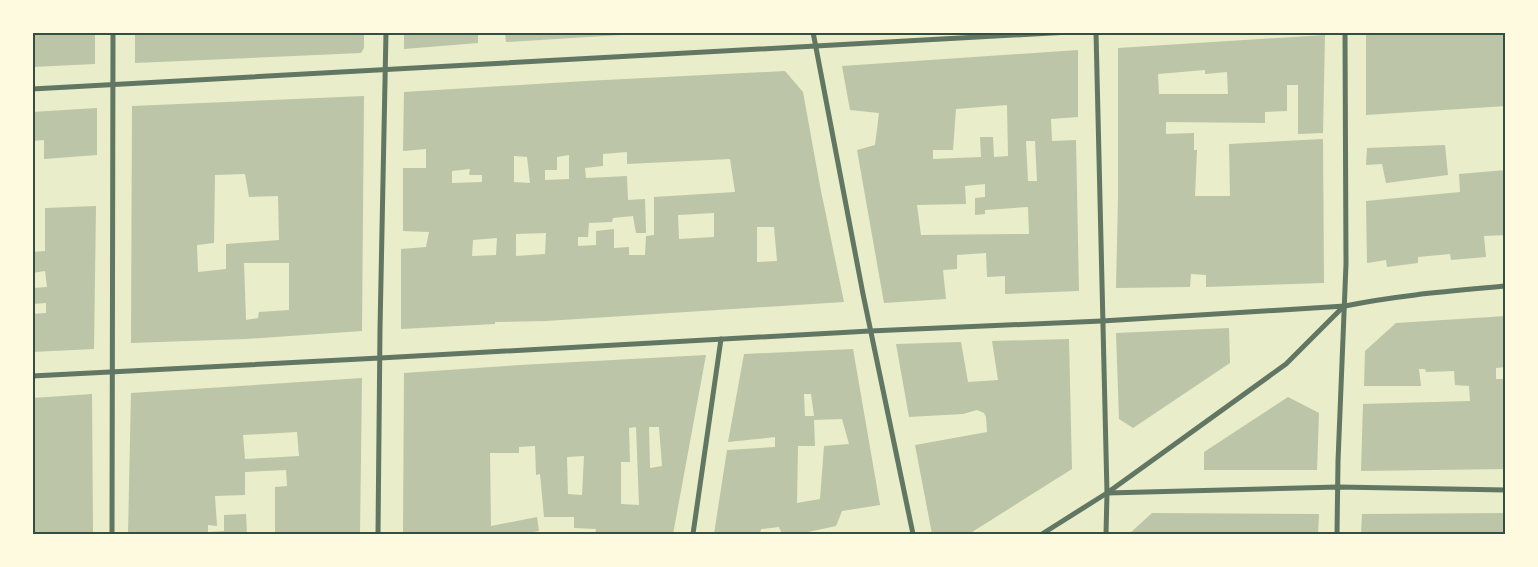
<svg xmlns="http://www.w3.org/2000/svg" width="1538" height="567" viewBox="0 0 1538 567" font-family="Inter,sans-serif">
<style>
.building{fill:#bcc5a7;fill-rule:evenodd}
.lines{fill:none;stroke-linecap:round;stroke-linejoin:round}
.minor{stroke:#617663;stroke-width:5}
.neatline{fill:none;stroke:#344e41;stroke-width:2}
</style>
<rect width="100%" height="100%" fill="#e9edc9"/>
<g class="building">
<path d="M32,32H95V64L32,67Z"/>
<path d="M135,32H364V48L361,53L135,63Z"/>
<path d="M404,32H478V43L404,49Z"/>
<path d="M505,32H637V34L506,42Z"/>
<path d="M1506,32V106L1366,115V33Z"/>
<path d="M1325,35L1323,133L1298,134V85H1287V111L1265,112V123L1166,122V134L1194,133V150H1197L1195,196H1230L1229,144L1323,139L1324,283L1206,287V275L1191,274L1190,287L1116,288L1118,197V48ZM1205,70V74L1227,72L1228,94H1159L1158,74Z"/>
<path d="M1078,50V117L1051,119L1052,141L1076,140L1079,291L1005,294V276L987,277L986,253L957,255V269L943,270L946,299L884,303L857,150L875,145L879,113L850,110L842,66ZM1007,105L1008,156L994,157L993,137H980L981,157L933,159V150H953L956,109ZM1026,141H1035L1037,181H1028ZM985,184V197L975,198V215L985,214V210L1028,207L1029,234L921,235L917,205L966,204L965,186Z"/>
<path d="M785,71L803,92L820,186L844,302L546,321L495,322V324L401,329V249L426,247L429,232L403,231V168H426V149L403,151L404,92L585,81ZM627,152V164L730,159L735,192L654,197V235L646,236L645,255H629V247L614,248V229L596,231V245L578,246V237H588L589,223L612,222L613,218L633,216L636,233H646L645,199L628,200L627,176L586,178L585,168L603,166V154ZM569,155V179L545,180V170H557V157ZM514,156L527,157L530,183L514,182ZM470,169L469,175H482V182L452,183V171ZM714,213V237L679,239L678,215ZM757,227H774L777,261L757,262ZM546,233L545,254L516,256V234ZM497,238L496,255L472,256L473,240Z"/>
<path d="M364,96L362,331L246,339L131,343L132,106ZM245,174L249,197L278,196L279,240L226,244V269L198,272L197,245L214,243L215,175ZM244,263H289V310L259,312L258,318L246,320Z"/>
<path d="M97,108V155L44,159V140L32,141V112Z"/>
<path d="M1445,145L1448,175L1386,183L1382,164L1366,165L1367,148Z"/>
<path d="M1506,170V235L1484,236L1486,257L1451,260L1450,254L1418,257V263L1387,267L1386,260L1367,263L1366,201L1460,192L1459,174Z"/>
<path d="M96,206L94,349L32,352V314L46,313V303L32,304L33,288L47,287L45,271L32,273V252L45,251V208Z"/>
<path d="M1506,316V367L1496,368V379H1506V469L1361,471L1363,404L1470,401L1469,386L1455,385L1454,371L1426,372L1425,369H1419L1421,386H1364L1365,351L1396,323Z"/>
<path d="M1229,328L1230,363L1133,428L1119,419L1116,333Z"/>
<path d="M1069,339L1072,469L969,534H932L915,445L987,432L986,417L984,413L977,410L963,414L909,417L896,344L961,342L968,382L998,380L992,341Z"/>
<path d="M853,349L880,505L842,511L836,526L808,532L809,534H782L779,527L761,529L760,534H714L727,450L775,447V437L728,442L744,354ZM804,394H811L814,416H805ZM842,419L849,444L824,446L820,499L797,503L798,446H815L814,420Z"/>
<path d="M706,355L673,534H595L596,529L574,528V517H544L540,474L536,475L535,446L519,447V453H490L491,526L537,517L539,531L522,534H403L404,373L520,365ZM636,427L639,505L621,504V462H630L629,428ZM649,427H659L662,466L650,468ZM584,456L582,495L568,494L567,457Z"/>
<path d="M362,378L360,534H275V487L287,486L286,470L245,472V495L215,496L217,526L208,525V532L224,531V515L246,514L247,534H128L131,393ZM297,432L299,456L245,459L243,435Z"/>
<path d="M92,394L93,534H32V398Z"/>
<path d="M1288,397L1319,413L1317,470H1204V452Z"/>
<path d="M1152,513L1319,514L1318,534H1129Z"/>
<path d="M1506,513V534H1361L1362,514Z"/>
</g>
<g class="lines">
<g class="minor">
<path d="M813,32L863,294L913,534"/>
<path d="M1096,32L1107,493L1106,534"/>
<path d="M32,89L1070,32"/>
<path d="M32,376L380,358L870,331L1102,321L1345,306C1398,295 1452,291 1506,286"/>
<path d="M1107,493L1338,487L1506,490"/>
<path d="M112,534L113,32"/>
<path d="M378,534L380,329L386,32"/>
<path d="M693,534L721,339"/>
<path d="M1042,534L1107,493L1286,364L1344,306"/>
<path d="M1337,534L1338,461L1346,264L1345,32"/>
</g>
</g>
<rect width="1538" height="567" fill="none" stroke="#fefae0" stroke-width="68"/>
<rect x="34" y="34" width="1470" height="499" class="neatline"/>
</svg>
